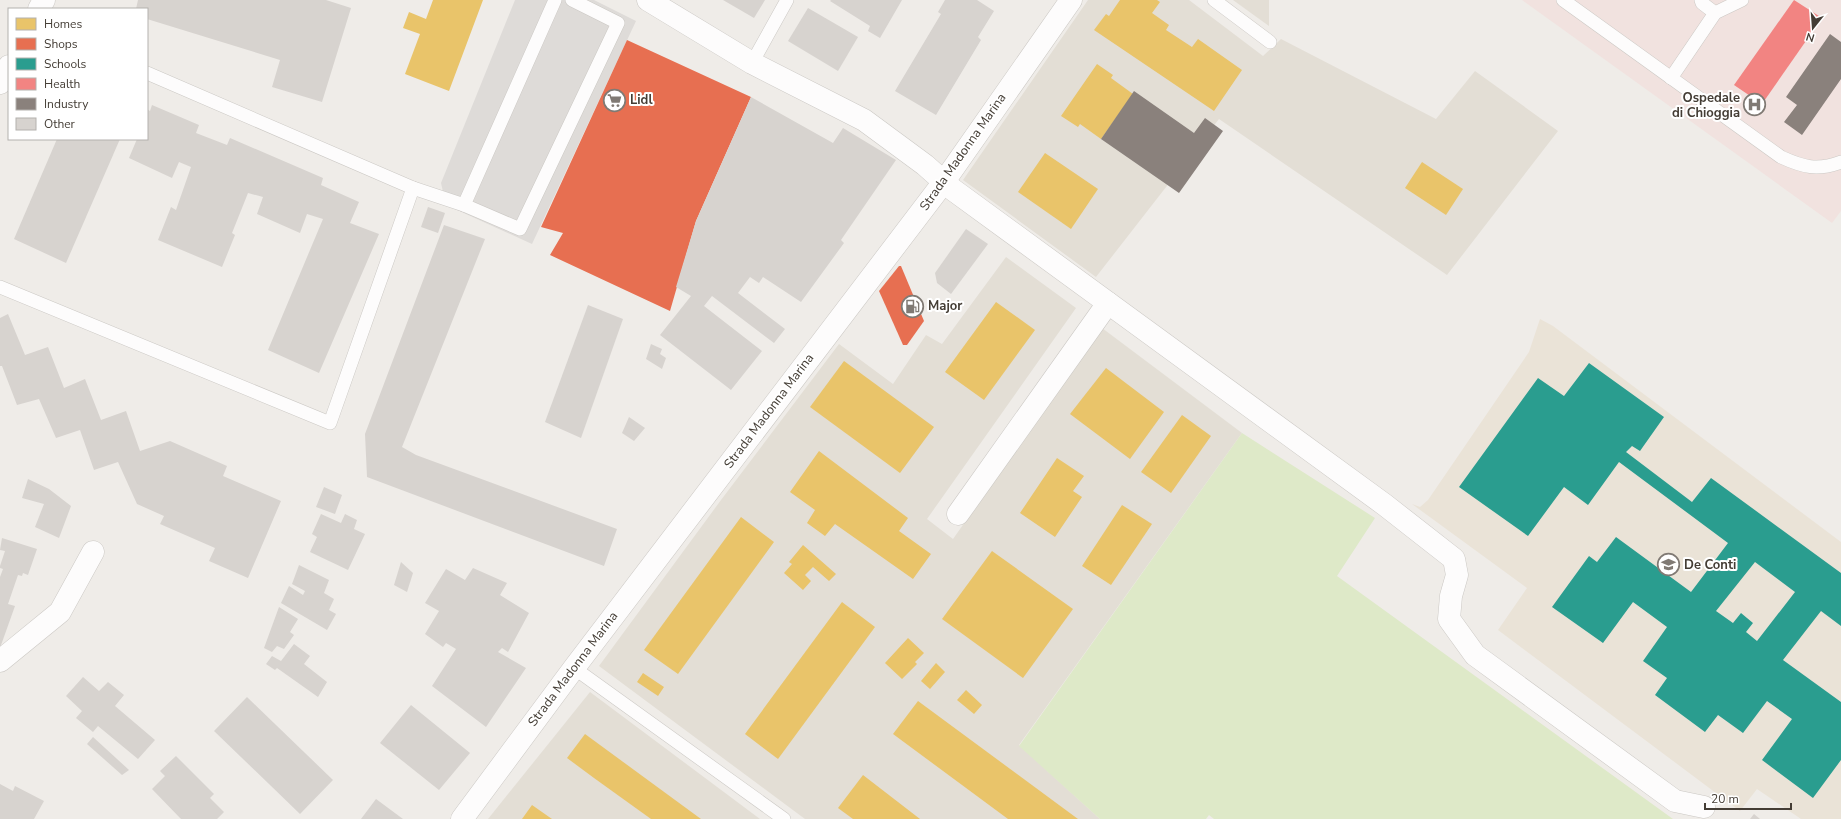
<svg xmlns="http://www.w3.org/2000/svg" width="1841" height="819" viewBox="0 0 1841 819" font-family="'Nunito Sans',sans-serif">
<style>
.residential{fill:#e3ded5}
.education{fill:#eae3d7}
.medical{fill:#f1e2df}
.green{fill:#dee9c8}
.parking{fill:#dedbd8}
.homes{fill:#e9c46a}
.shops{fill:#e76f51}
.schools{fill:#2a9d8f;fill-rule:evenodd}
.health{fill:#f28482}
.industry{fill:#8a817c}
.building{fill:#d7d3cf}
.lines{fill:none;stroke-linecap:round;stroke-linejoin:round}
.service-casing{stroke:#cbc8c4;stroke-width:14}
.minor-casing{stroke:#cbc8c4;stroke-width:23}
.tertiary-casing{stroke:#cbc8c4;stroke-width:23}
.service{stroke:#fdfcfc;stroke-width:13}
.minor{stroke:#fdfcfc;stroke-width:22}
.tertiary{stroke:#fdfcfc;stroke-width:22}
.labels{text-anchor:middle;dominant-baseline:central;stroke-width:4;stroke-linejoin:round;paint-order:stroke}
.poi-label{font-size:13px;font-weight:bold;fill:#443d35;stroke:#fff;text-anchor:start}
.street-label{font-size:13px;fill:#443d35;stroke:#fff}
</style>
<rect width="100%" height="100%" fill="#efece8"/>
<g class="residential">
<path d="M1088,0H1189L1263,56L1281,39L1436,119L1475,71L1558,131L1447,275L1219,119L1096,277L963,180Z"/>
<path d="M1233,0H1269V26Z"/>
<path d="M1006,257L1076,308L927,519L953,539L1102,328L1242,433L1019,745L1100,819H805L599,666L721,500L839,344L893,384L926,335L942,344Z"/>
<path d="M590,692L760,819H488Z"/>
</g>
<path class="education" d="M1540,319L1553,326L1841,542V819H1801L1757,789L1740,811L1498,630L1527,588L1412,504L1420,507L1428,500L1529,352Z"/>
<path class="medical" d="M1522,0H1841V211L1832,223Z"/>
<path class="green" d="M1242,433L1375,518L1337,576L1673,819H1214L1209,815L1206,819H1100L1019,746Z"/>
<path class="parking" d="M515,0H594L636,21L532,244L446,205L441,183Z"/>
<g class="homes">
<path d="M433,0H483L449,91L405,74L420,34L403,28L409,12L426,19Z"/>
<path d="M1120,0H1157L1160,2L1152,13L1169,25L1166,30L1192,47L1198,39L1242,70L1214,111L1094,30L1106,14L1109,16Z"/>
<path d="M1097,64L1113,75L1111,78L1133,94L1101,139L1080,124L1078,127L1061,116Z"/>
<path d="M1045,153L1098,189L1071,229L1018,192Z"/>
<path d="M1422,162L1463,189L1446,215L1405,188Z"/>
<path d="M996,302L1035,330L984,400L945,372Z"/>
<path d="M844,361L934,427L900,473L810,407Z"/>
<path d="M1106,368L1164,412L1130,459L1070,414Z"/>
<path d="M1182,415L1211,436L1171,493L1141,472Z"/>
<path d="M819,451L908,518L899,531L931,554L913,579L835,524L825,536L807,523L815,510L790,492Z"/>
<path d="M1057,458L1084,476L1073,491L1082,497L1055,537L1020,513Z"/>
<path d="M1122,505L1152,524L1111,585L1082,566Z"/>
<path d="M741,517L774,542L678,674L644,650Z"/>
<path d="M803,545L836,574L829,581L813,567L805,575L811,581L803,590L784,573L792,564L789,562Z"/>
<path d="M992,551L1073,609L1023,678L942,619Z"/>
<path d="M842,602L875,627L778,759L745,734Z"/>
<path d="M908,638L924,653L915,662L917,664L902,679L885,663Z"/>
<path d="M936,663L945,672L930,689L921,681Z"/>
<path d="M643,673L664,687L658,696L637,682Z"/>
<path d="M966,690L982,705L974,714L957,700Z"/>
<path d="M918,701L1078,819H1008L893,734Z"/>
<path d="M585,734L701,819H651L594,778L567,758Z"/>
<path d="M863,775L920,819H853L838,808Z"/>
<path d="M532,805L552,819H522Z"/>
</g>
<g class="shops">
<path d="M627,40L751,97L696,221L670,311L550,255L563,233L541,227Z"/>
<path d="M899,266H901L924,321L907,345H903L879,291Z"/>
</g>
<path class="schools" d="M1589,363L1664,417L1640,451L1632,446L1626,452L1692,502L1711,478L1841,573V626L1821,611L1783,660L1841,702V760L1813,798L1762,760L1792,719L1767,701L1743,733L1718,715L1705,732L1655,695L1667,678L1643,661L1667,627L1633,602L1603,643L1552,607L1589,556L1597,562L1616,537L1691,592L1728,543L1619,462L1588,505L1564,487L1528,536L1459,487L1538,378L1564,396ZM1755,562L1795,592L1757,641L1746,632L1753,623L1741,613L1733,623L1716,611Z"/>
<path class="health" d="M1794,0L1822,18L1762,104L1734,85Z"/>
<g class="industry">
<path d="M1830,34L1841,42V79L1802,135L1784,122L1797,105L1786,97Z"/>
<path d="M1134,91L1194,133L1205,118L1223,131L1179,193L1101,139Z"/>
</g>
<g class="building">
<path d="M138,0H326L351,8L322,102L272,87L280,60L147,19V9H136Z"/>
<path d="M723,0H765L754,18Z"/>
<path d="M831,0H902L880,38L868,31L870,26L830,1Z"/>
<path d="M945,0H977L994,11L978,37L981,40L936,115L895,91L941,14L938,12Z"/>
<path d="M808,8L858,37L838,71L788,41Z"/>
<path d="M751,97L833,143L843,128L896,160L841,240L844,243L801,302L763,277L759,283L750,277L738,293L785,329L774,343L712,296L704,306L762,351L731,390L660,335L691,296L676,287L696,221Z"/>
<path d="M152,105L199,125L196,133L227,145L230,138L323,178L321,185L359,202L350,223L379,234L319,373L268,350L323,219L307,214L300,233L257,214L263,197L248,193L232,233L235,235L222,267L158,240L171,207L176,210L191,167L179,162L172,178L129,158L137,139H147V109L150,111Z"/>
<path d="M57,139H120L66,263L14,239Z"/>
<path d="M428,207L445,213L438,233L421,227Z"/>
<path d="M444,225L485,239L402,447L416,455L617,529L604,566L367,477L365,434Z"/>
<path d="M966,229L988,244L951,294L937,283L935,273Z"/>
<path d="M588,305L623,319L581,438L545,422Z"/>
<path d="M8,314L25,355L48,347L64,388L85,379L101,420L126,411L140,451L170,441L227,466L223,476L281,501L248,578L209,561L215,548L160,524L164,516L137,504L118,462L94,470L80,430L56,438L39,399L17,405L2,366H0V318Z"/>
<path d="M651,344L662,349L660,354L666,358L662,369L646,359Z"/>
<path d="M629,417L645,428L634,441L622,433Z"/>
<path d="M28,479L49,489L71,506L59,538L35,527L44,504L22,498Z"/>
<path d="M324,487L342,495L335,514L316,507Z"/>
<path d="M321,514L341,523L345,514L357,520L354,529L365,534L348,570L310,552L317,537L312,534Z"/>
<path d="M2,538L37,549L28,575L23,573L22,576L18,575L8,604L15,606L0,648V577L3,569L0,568V566L5,551L0,550Z"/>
<path d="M401,562L413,573L407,592L394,585Z"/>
<path d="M299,565L329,580L324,593L334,599L329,610L336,614L327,630L281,603L289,586L303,595L305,591L292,584Z"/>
<path d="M473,568L507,583L500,595L529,613L508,652L502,648L498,652L526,668L486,727L432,686L456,649L446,643L443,647L425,634L439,611L425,603L446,569L465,580Z"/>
<path d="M279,607L298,619L290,632L294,635L284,649L277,646L272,652L264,648Z"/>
<path d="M294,644L310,656L304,664L327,682L318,697L277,668L275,670L266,664L272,656L281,661Z"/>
<path d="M83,677L99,691L108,682L124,695L115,706L155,740L138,759L98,726L93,732L76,718L82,711L66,696Z"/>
<path d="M247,697L333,780L300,814L214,731Z"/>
<path d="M411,705L470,753L439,790L380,743Z"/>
<path d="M93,737L129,770L122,775L87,744Z"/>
<path d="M176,756L214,794L210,798L224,812L217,819H181L152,789L165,776L160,771Z"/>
<path d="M0,784L13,791L15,786L44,801L34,819H0Z"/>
<path d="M376,799L403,819H361Z"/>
<path d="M1754,814L1760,819H1750Z"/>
</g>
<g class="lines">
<defs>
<g id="service">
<path d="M555,0L464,205L520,229L618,23L572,0"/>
<path d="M1214,0L1270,42"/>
<path d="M1563,0L1781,157C1803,167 1817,171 1841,162"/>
<path d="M1701,0L1702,3L1715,13"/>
<path d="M752,63L787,0"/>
<path d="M1671,78L1715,13L1742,0"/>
<path d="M413,188L464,205"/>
<path d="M0,287L330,423L413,188L147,73"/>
<path d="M574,668L784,819"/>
</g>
<g id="minor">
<path d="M648,0L752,63L864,120L925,165L952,189L1385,505L1454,559L1457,575L1451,596L1449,619L1475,655L1675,801L1704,807"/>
<path d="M39,9L44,0"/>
<path d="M0,83L9,66"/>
<path d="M958,514L1108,303"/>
<path d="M0,661L60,612L93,552"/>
</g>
<path id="tertiary" d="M462,819L574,668L943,183L1071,0"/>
</defs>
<use href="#service" class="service-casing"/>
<use href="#minor" class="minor-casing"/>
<use href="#tertiary" class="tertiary-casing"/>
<use href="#service" class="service"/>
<use href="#minor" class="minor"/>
<use href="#tertiary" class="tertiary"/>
</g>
<defs>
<symbol id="supermarket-ring" viewBox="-11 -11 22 22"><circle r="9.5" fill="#fff" stroke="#807a74" stroke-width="1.5"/><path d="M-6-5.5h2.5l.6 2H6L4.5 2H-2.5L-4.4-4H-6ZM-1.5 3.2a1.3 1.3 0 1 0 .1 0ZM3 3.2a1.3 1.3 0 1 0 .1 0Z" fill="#807a74"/></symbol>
<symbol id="hospital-ring" viewBox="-11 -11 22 22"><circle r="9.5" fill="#fff" stroke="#807a74" stroke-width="1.5"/><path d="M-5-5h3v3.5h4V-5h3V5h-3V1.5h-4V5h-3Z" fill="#807a74"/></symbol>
<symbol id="fuel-ring" viewBox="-11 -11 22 22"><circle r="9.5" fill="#fff" stroke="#807a74" stroke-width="1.5"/><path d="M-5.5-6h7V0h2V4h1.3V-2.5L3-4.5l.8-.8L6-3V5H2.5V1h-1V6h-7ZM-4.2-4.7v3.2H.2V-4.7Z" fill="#807a74"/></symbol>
<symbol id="school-ring" viewBox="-11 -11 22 22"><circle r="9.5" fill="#fff" stroke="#807a74" stroke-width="1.5"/><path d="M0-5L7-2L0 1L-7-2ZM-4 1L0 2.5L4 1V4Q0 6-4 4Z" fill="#807a74"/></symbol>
</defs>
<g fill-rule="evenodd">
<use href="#supermarket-ring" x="602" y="88" width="25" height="25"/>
<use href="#hospital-ring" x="1742" y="92" width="25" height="25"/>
<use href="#fuel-ring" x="900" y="294" width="25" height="25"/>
<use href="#school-ring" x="1656" y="552" width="25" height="25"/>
</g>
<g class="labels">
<g class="poi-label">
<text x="1740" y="98" text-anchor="end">Ospedale<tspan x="1740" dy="15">di Chioggia</tspan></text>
<text x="630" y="100">Lidl</text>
<text x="928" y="306">Major</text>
<text x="1684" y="565">De Conti</text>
</g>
<g class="street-label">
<text transform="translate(963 152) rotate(-55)">Strada Madonna Marina</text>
<text transform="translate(769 411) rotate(-53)">Strada Madonna Marina</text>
<text transform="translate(573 669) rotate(-53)">Strada Madonna Marina</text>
</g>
</g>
<rect x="8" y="8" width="140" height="132" fill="#ffffff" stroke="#b4b1ae"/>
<rect x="16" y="18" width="20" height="12" fill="#e9c46a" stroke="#b4b1ae"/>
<text x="44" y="28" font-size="12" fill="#443d35">Homes</text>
<rect x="16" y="38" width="20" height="12" fill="#e76f51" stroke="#b4b1ae"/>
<text x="44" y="48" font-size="12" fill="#443d35">Shops</text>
<rect x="16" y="58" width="20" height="12" fill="#2a9d8f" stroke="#b4b1ae"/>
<text x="44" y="68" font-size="12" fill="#443d35">Schools</text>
<rect x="16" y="78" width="20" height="12" fill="#f28482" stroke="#b4b1ae"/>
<text x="44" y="88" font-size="12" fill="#443d35">Health</text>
<rect x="16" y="98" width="20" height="12" fill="#8a817c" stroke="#b4b1ae"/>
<text x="44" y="108" font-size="12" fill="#443d35">Industry</text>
<rect x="16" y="118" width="20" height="12" fill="#d7d3cf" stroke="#b4b1ae"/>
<text x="44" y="128" font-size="12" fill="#443d35">Other</text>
<g transform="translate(1813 28) rotate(197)" stroke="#ffffff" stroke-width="3" paint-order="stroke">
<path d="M0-3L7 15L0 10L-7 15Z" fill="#443d35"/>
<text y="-6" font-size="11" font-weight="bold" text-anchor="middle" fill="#443d35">N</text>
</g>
<path d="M1705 803v6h86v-6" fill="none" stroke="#443d35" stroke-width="2"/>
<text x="1711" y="803" font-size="12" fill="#443d35" stroke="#ffffff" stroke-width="3" paint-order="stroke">20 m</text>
</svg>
